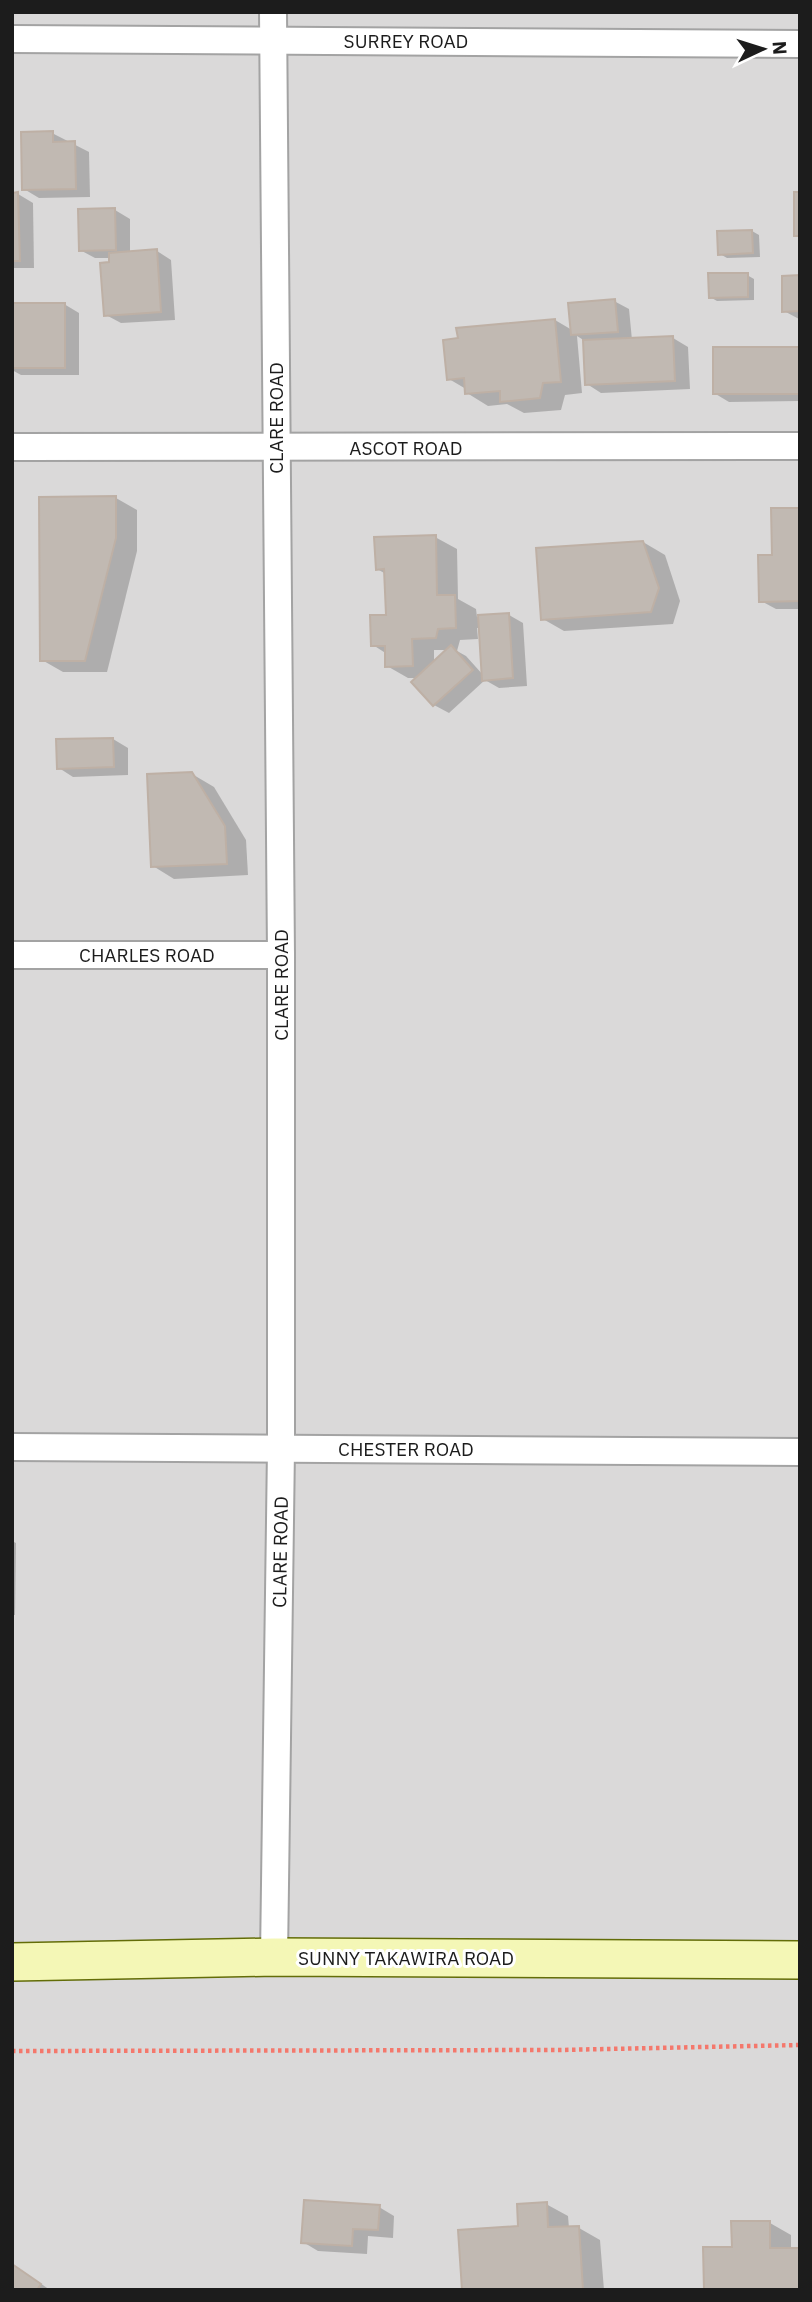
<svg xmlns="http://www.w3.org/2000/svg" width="812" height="2302" viewBox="0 0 812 2302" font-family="'IBM Plex Sans',sans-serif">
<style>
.residential{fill:#dad9d9}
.shadow{fill:#0003;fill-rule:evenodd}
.building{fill:#c1b9b2;stroke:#beb0a5;stroke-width:2}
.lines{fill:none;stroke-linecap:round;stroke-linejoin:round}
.street-casing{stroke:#a3a3a3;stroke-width:30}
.secondary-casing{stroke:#636d08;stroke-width:40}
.path{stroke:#f4786c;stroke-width:4.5;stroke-dasharray:3.5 3.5;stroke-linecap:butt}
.street{stroke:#fff;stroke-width:26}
.secondary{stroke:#f4f7b6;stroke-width:37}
.labels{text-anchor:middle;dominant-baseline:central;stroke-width:6;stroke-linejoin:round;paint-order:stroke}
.street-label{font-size:19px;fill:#1c1c1c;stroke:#fff}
</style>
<rect width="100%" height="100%" fill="#ede9e2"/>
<rect class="residential" x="12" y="12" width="788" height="2278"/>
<g class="shadow">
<path d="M52,133L89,152L90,197L39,198L24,189Z"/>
<path d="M12,194H18L33,203L34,268H12Z"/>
<path d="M115,210L130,219V253L157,251L171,260L175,320L121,323L106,315L111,258H95L80,250Z"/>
<path d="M752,231L759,235L760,257L727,258L720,254Z"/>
<path d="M747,275L754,279V300L717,301L710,297Z"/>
<path d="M800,277V319H799L784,311Z"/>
<path d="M614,301L629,309L632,340L673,338L688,347L690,389L601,393L587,384L585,341L577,336L582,393L565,395L561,410L524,413L507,404L488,406L467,393L466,389L449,379L555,320L572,330Z"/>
<path d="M12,304H64L79,313V375H21L12,370Z"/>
<path d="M798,348L800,401L729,402L714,393Z"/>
<path d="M116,498L137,510V551L107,672H63L42,660Z"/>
<path d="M800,509V609H776L761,601L774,557Z"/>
<path d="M435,537L457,549L458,599L476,609L477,617L509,615L523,623L527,686L499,688L485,680L449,713L434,705L418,678H408L387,666V654L373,645L388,616L386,574L377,569ZM477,628H480L484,676L466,656L457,651L460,640L478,639ZM434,650H448L434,663Z"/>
<path d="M643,542L665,555L680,601L673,624L564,631L543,619Z"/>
<path d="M113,739L128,748V775L73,777L59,768Z"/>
<path d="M192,774L214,787L246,840L248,875L174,879L153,866Z"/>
<path d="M12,1541L16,1543L15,1615H12Z"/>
<path d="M546,2204L568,2216L569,2228H579L600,2240L604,2290H463L520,2228Z"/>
<path d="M379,2207L394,2216L393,2238L368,2236L367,2254L318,2251L303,2242Z"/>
<path d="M770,2223L791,2235V2250L733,2249Z"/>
<path d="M12,2266L27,2274L50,2290H12Z"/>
</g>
<g class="building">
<path d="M53,131V142L75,141L76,189L22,190L21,132Z"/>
<path d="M18,192L20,261H12V193Z"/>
<rect x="794" y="192" width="6" height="44"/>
<path d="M115,208L116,250L79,251L78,209Z"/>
<path d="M752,230L753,253L718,255L717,231Z"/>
<path d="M157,249L161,312L104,316L100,263L109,262V253Z"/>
<path d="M708,273H748V297L709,298Z"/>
<path d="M800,275V311L782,312V276Z"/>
<path d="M615,299L618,332L571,335L568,303Z"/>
<rect x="12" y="303" width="53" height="65"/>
<path d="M555,319L561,382L543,383L540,398L500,402V391L465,394L464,378L447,380L443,340L458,338L456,328Z"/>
<path d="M673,336L675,381L585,385L583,340Z"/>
<rect x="713" y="347" width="86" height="47"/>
<path d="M116,496V538L85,661H40L39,497Z"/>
<path d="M771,508H800V601L759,602L758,555H772Z"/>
<path d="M436,535L437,595H455L456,628L438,629L436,638L412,639L413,666L385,667V646H371L370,615H386L384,569L376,570L374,537Z"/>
<path d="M643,541L659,588L651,612L541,620L536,548Z"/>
<path d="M509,613L513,678L482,681L478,615Z"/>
<path d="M451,645L473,670L433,706L411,682Z"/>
<path d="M113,738L114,767L57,769L56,739Z"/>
<path d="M192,772L225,826L227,864L151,867L147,774Z"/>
<path d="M304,2200L380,2205L378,2230L353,2229L352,2246L301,2243Z"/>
<path d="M547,2202L548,2227L579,2226L583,2290H462L458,2230L518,2226L517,2204Z"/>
<path d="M731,2221H770V2248H800V2290H704L703,2247H732Z"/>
<path d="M12,2264L41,2284L37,2290H12Z"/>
</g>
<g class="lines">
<defs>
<g id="street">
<path d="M273,12L281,955V1448L274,1957"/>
<path d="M12,39L800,44"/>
<path d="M12,447L800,446"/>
<path d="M12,955H281"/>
<path d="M12,1447L800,1452"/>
</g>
<path id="secondary" d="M12,1962L274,1957L800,1960"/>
</defs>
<use href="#street" class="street-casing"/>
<use href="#secondary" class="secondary-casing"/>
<path class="path" d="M12,2051L559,2050L800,2045"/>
<use href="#street" class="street"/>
<use href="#secondary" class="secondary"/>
</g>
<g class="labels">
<g class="street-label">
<text x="406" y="41">SURREY ROAD</text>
<text transform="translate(276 418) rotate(-90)">CLARE ROAD</text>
<text x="406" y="448">ASCOT ROAD</text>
<text x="147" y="955">CHARLES ROAD</text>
<text transform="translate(281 985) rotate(-90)">CLARE ROAD</text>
<text x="406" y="1449">CHESTER ROAD</text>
<text transform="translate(280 1552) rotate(-89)">CLARE ROAD</text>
<text x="406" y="1958">SUNNY TAKAWIRA ROAD</text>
</g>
</g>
<rect width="812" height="2302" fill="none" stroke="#1c1c1c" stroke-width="28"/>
<g transform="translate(763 49) rotate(86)" stroke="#ffffff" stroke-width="5" paint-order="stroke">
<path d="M0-5L12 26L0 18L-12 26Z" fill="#1c1c1c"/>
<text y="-10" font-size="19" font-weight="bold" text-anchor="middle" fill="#1c1c1c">N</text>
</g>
</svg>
